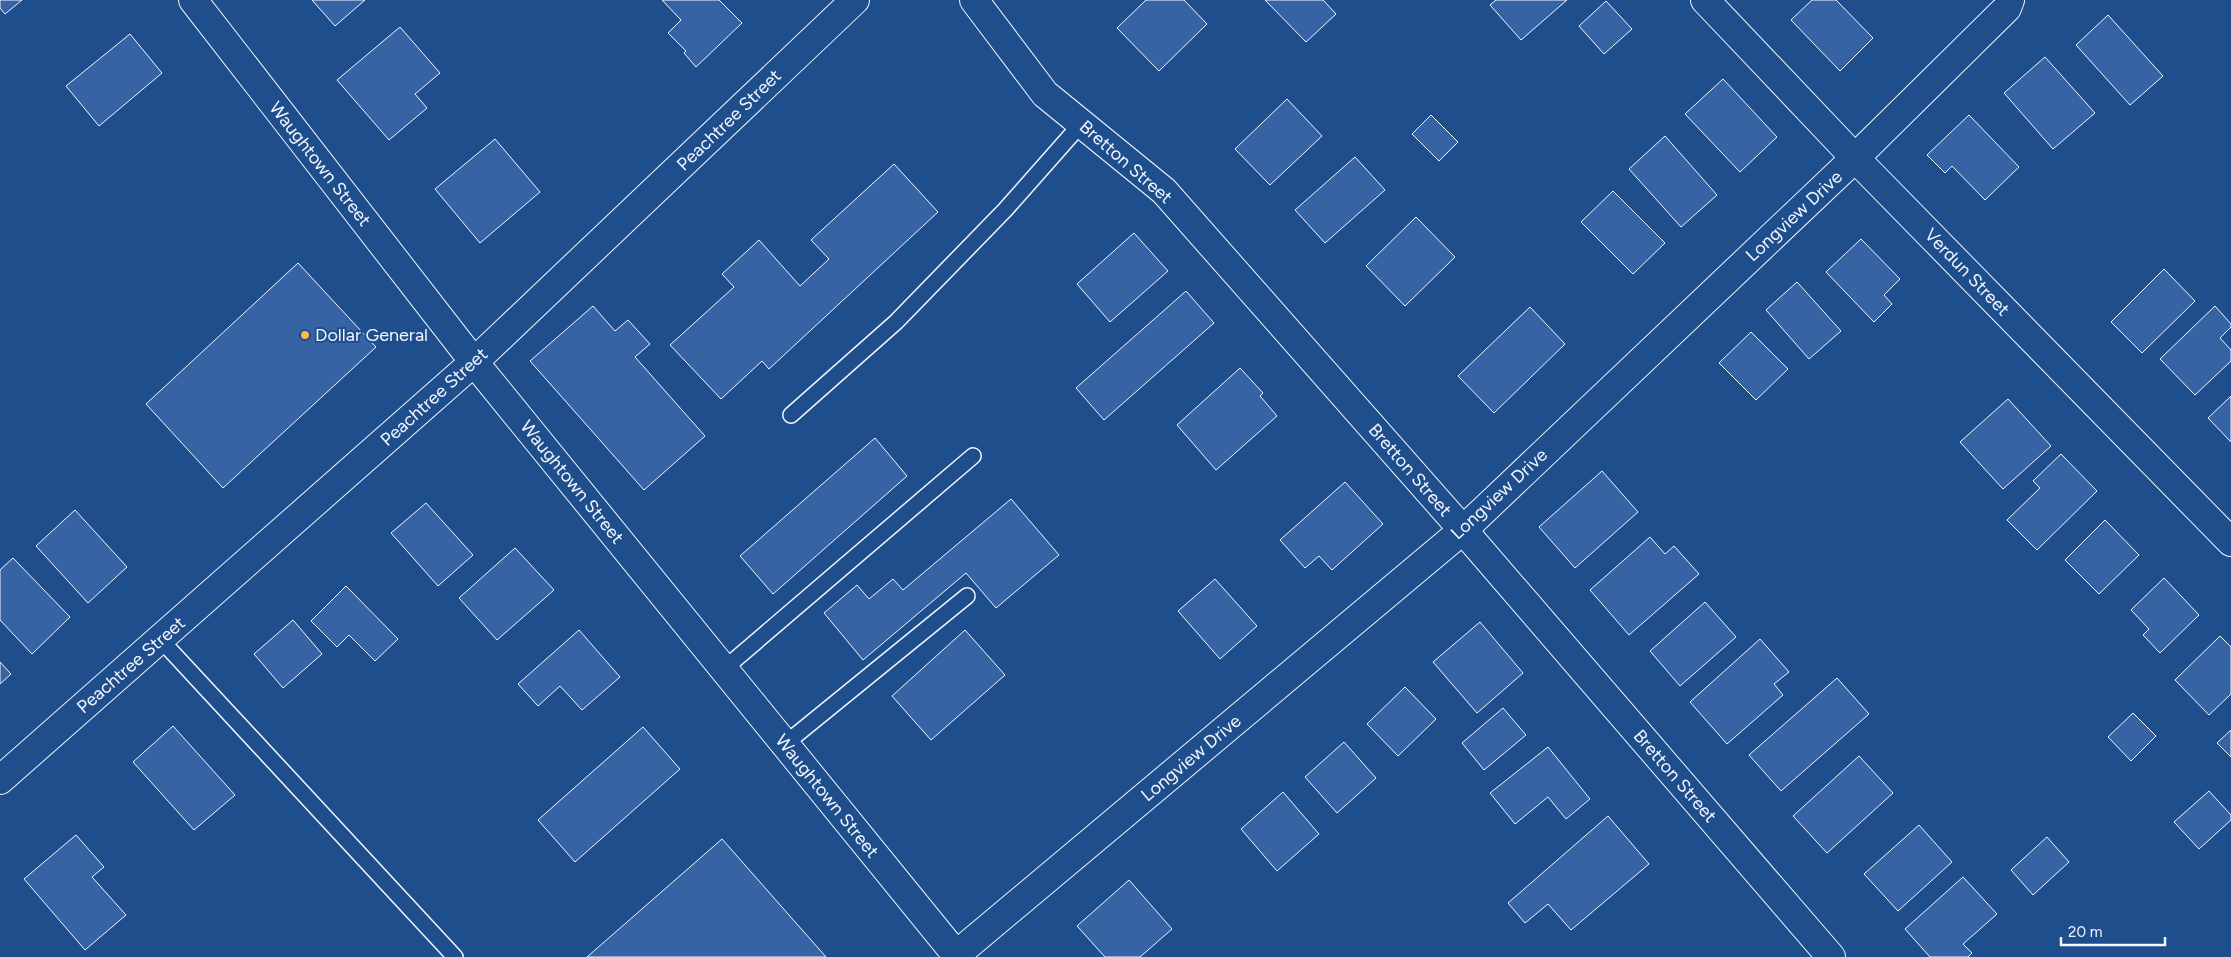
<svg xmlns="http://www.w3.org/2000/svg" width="2231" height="957" viewBox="0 0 2231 957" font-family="Figtree,sans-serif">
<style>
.building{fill:#3563a3;stroke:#f2f6ff}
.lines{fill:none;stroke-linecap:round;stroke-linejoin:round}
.service-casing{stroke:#f2f6ff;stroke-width:18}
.minor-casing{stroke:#f2f6ff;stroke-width:30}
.primary-casing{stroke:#f2f6ff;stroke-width:30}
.service{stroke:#1f4e8c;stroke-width:15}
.minor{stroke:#1f4e8c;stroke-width:28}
.primary{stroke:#1f4e8c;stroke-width:28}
.poi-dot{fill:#ffb74d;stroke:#1f4e8c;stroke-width:2}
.labels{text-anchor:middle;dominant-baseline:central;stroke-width:4;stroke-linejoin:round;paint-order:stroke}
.street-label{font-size:18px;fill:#f2f6ff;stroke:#1f4e8c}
.poi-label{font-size:18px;fill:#f2f6ff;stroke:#1f4e8c;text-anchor:start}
</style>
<rect width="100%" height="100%" fill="#1f4e8c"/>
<g class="building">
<path d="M0,0H22L5,14L0,8Z"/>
<path d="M312,0H365L335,26Z"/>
<path d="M662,0H719L742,23L696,67L684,53L686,51L668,33L681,20Z"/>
<path d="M1146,0H1184L1207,24L1159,71L1117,28Z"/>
<path d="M1265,0H1323L1336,14L1306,42Z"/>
<path d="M1496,0H1567L1521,40L1490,5Z"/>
<path d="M1812,0H1836L1873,38L1840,71L1791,20Z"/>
<path d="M1606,1L1632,29L1604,54L1579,26Z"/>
<path d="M2108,15L2163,76L2130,105L2076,45Z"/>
<path d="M400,27L440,73L415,94L427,108L389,140L337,80Z"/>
<path d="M130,34L162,73L99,126L66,86Z"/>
<path d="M2045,57L2095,113L2053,149L2004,93Z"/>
<path d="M1723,79L1777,137L1740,172L1685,114Z"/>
<path d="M1287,99L1322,136L1270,185L1235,149Z"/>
<path d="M1431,115L1458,142L1439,161L1412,134Z"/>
<path d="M1969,115L2019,167L1985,200L1952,166L1945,173L1927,155Z"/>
<path d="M1665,136L1717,195L1681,227L1629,169Z"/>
<path d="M495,139L540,192L480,243L435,189Z"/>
<path d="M1355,157L1385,190L1325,243L1295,210Z"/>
<path d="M894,164L938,212L769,369L762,361L721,399L670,345L734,287L722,274L759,240L800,286L829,259L811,240Z"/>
<path d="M1613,191L1665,243L1633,274L1581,222Z"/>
<path d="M1416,217L1455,257L1405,306L1366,266Z"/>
<path d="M1134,233L1168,271L1110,322L1077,284Z"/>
<path d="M1861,239L1900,279L1884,295L1892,304L1874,322L1826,272Z"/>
<path d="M298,263L376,347L223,488L146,404Z"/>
<path d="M2164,269L2195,301L2142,353L2111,322Z"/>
<path d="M1797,282L1841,331L1809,359L1766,310Z"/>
<path d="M1186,291L1214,323L1104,420L1076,388Z"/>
<path d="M593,306L615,331L628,320L650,344L635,357L705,436L644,490L530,361Z"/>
<path d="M2215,306L2231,324V327L2220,338L2231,350V361L2195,395L2160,359Z"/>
<path d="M1530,307L1565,344L1494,413L1458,376Z"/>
<path d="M1751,332L1788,369L1756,400L1719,363Z"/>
<path d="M1240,368L1263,393L1260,396L1277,416L1216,470L1177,425Z"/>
<path d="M2231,396V442L2208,418Z"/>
<path d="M2008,399L2051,446L2003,489L1960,442Z"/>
<path d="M875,438L907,476L773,594L740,556Z"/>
<path d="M2061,454L2097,491L2037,550L2007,520L2040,488L2033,481Z"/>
<path d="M1602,471L1638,512L1575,568L1539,527Z"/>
<path d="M1345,482L1383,524L1332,570L1319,556L1305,568L1280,540Z"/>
<path d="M1011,499L1059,555L996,608L966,573L863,660L824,613L857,585L869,599L893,579L903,590Z"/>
<path d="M426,503L473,555L438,586L391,533Z"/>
<path d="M75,510L127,567L88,603L36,546Z"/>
<path d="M2105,520L2139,555L2099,594L2065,560Z"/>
<path d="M1650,537L1665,554L1674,546L1699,574L1629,635L1590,590Z"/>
<path d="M515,548L554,590L497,640L459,598Z"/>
<path d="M13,558L70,617L32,654L0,620V570Z"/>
<path d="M2164,578L2199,615L2160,653L2143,635L2149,629L2131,610Z"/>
<path d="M1215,579L1257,626L1220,659L1178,611Z"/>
<path d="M346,586L398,639L375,661L349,635L337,647L311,621Z"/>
<path d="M1705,602L1736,637L1680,686L1650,651Z"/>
<path d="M293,620L322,654L283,688L254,654Z"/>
<path d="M1480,622L1523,673L1477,713L1433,662Z"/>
<path d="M579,630L620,677L582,710L560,686L538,706L518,684Z"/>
<path d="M965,630L1005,675L931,740L892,696Z"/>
<path d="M2220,636L2231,647V694L2209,715L2175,680Z"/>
<path d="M1760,639L1789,672L1774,684L1783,695L1727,744L1690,702Z"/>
<path d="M0,662L11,674L0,684Z"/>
<path d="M1837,678L1869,714L1781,791L1749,755Z"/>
<path d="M1405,687L1436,719L1398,756L1367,724Z"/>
<path d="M1503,708L1526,735L1484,770L1462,743Z"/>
<path d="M2133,713L2156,736L2131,761L2108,737Z"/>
<path d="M173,726L235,795L194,830L133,762Z"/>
<path d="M643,727L680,769L575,862L538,820Z"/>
<path d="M2231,730V757L2217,743Z"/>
<path d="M1344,742L1376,778L1337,813L1305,777Z"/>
<path d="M1548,747L1590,799L1566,819L1548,797L1515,824L1490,793Z"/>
<path d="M1859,756L1893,793L1827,853L1793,816Z"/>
<path d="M2209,791L2231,815V820L2199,849L2174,822Z"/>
<path d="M1283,792L1319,834L1277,871L1241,829Z"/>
<path d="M1608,816L1649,864L1571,930L1548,904L1525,923L1508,903Z"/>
<path d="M1919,825L1952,862L1898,911L1864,874Z"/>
<path d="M76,835L104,867L92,877L126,915L85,950L24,879Z"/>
<path d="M2047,837L2069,862L2033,895L2011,870Z"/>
<path d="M722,839L826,957H587Z"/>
<path d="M1963,877L1997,914L1963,944L1972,953L1968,957H1930L1905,929Z"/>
<path d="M1129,880L1172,929L1140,957H1105L1077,926Z"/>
</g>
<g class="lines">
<defs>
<g id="service">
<path d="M791,415L896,322L1005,210L1081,124"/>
<path d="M160,639L455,957"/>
<path d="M724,669L973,456"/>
<path d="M785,744L967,596"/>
</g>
<g id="minor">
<path d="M974,0L1045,94L1164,191L1463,530L1831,957"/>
<path d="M1705,0L1855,158L2231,542"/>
<path d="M0,780L474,362L855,0"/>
<path d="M956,955L1463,530L1855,158L2007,8L2010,0"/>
</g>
<path id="primary" d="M193,0L474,362L958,957"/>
</defs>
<use href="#service" class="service-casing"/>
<use href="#minor" class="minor-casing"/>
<use href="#primary" class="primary-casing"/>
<use href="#service" class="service"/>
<use href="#minor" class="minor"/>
<use href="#primary" class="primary"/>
</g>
<circle class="poi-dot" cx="305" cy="335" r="5"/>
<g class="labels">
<g class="street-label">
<text transform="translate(729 120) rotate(-44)">Peachtree Street</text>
<text transform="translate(1126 162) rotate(41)">Bretton Street</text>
<text transform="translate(320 164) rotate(52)">Waughtown Street</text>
<text transform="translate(1794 216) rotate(-43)">Longview Drive</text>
<text transform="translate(1967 272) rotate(46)">Verdun Street</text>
<text transform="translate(434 397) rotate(-42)">Peachtree Street</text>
<text transform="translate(1410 470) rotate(49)">Bretton Street</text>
<text transform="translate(572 482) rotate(51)">Waughtown Street</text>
<text transform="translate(1499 494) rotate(-43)">Longview Drive</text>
<text transform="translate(131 665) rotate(-41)">Peachtree Street</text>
<text transform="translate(1191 758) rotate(-40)">Longview Drive</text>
<text transform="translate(1675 776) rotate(49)">Bretton Street</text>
<text transform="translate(827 796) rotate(51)">Waughtown Street</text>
</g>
<g class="poi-label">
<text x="315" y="335">Dollar General</text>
</g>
</g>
<path d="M2061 937v8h104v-8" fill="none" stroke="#f2f6ff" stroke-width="2.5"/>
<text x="2068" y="937" font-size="15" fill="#f2f6ff" stroke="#1f4e8c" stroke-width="4" paint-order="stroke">20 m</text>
</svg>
